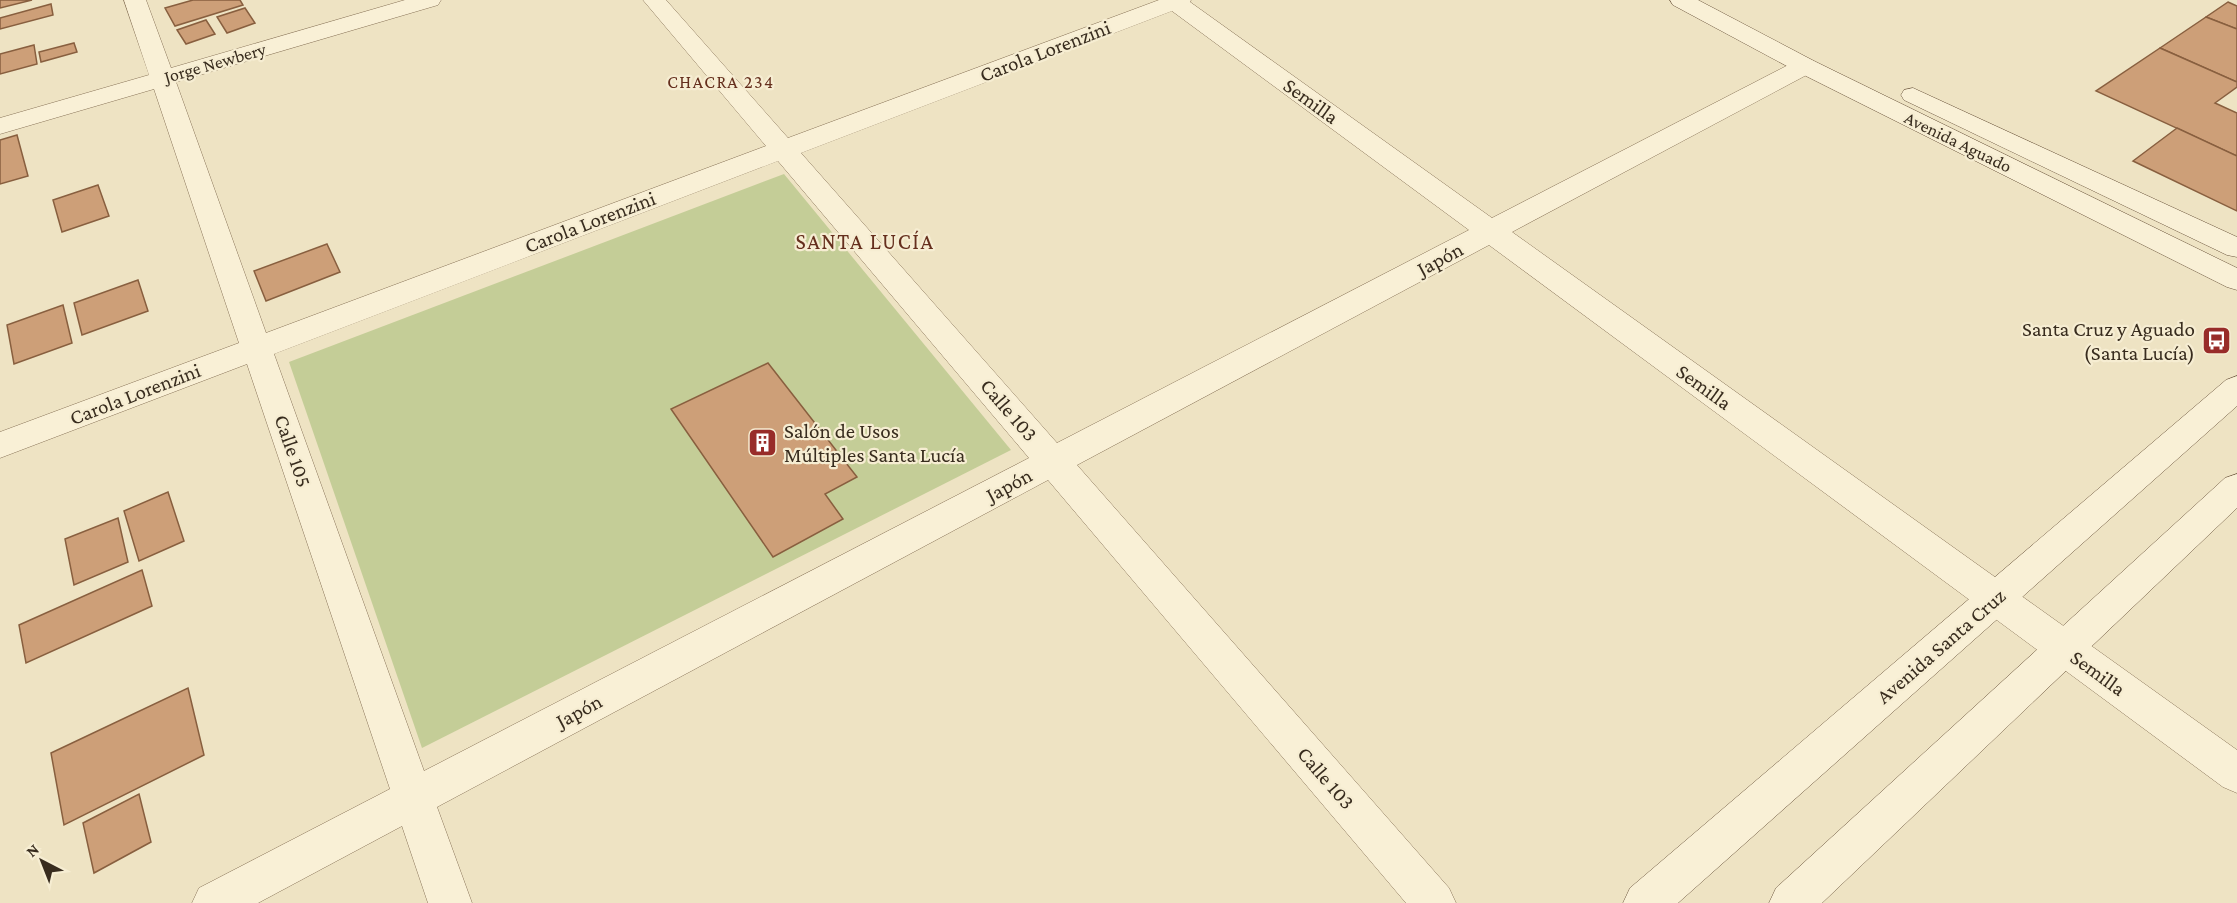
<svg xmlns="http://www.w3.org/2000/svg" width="2237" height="903" viewBox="0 0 2237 903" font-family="'Crimson Pro',serif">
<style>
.green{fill:#c4cd97}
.building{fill:#cd9f78;stroke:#885f3f;stroke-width:1.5}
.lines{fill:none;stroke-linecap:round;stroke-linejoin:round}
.street-casing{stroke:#897459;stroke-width:1}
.secondary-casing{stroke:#6b553d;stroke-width:1}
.street{fill:#f9f0d6;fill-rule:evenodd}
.secondary{fill:#f9f0d6;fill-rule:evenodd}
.labels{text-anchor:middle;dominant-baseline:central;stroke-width:4.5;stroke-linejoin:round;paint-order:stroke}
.far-street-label{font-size:18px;fill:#382c1e;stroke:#f6edd2}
.far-neighbourhood-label{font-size:18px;letter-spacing:1.5px;fill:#652f1d;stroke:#f6edd2}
.street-label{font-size:21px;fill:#382c1e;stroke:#f6edd2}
.poi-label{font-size:21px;fill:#382c1e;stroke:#f6edd2;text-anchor:end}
.neighbourhood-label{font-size:22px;letter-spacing:1.5px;fill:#652f1d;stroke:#f6edd2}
</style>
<rect width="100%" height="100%" fill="#eee3c3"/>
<path class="green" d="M784,174L1011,450L422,748L289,362Z"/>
<g class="building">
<path d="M0,0H32L0,8Z"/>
<path d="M193,0H240L243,5L175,26L165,8Z"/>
<path d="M2228,2L2237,6V29L2206,17Z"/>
<path d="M51,4L53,15L0,29V18Z"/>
<path d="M245,8L255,23L227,33L217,17Z"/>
<path d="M2206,17L2237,29V82L2160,48Z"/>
<path d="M206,20L215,34L186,44L177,30Z"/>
<path d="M74,43L77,52L41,62L39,52Z"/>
<path d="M34,45L37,64L0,74V54Z"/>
<path d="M2160,48L2237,82V87L2215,103L2237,113V156L2096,91Z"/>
<path d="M2177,128L2237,156V211L2133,161Z"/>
<path d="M17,135L28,176L0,184V140Z"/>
<path d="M98,185L109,216L62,232L53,200Z"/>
<path d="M327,244L340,272L266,301L254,271Z"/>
<path d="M138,280L148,311L82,335L74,303Z"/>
<path d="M63,305L72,343L14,364L7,325Z"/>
<path d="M768,363L857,477L825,494L843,519L773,557L671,409Z"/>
<path d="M168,492L184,541L139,561L124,511Z"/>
<path d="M118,518L128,562L74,585L65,539Z"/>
<path d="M142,570L152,606L26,663L19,625Z"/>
<path d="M188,688L204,755L64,825L51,753Z"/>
<path d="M139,794L151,842L94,873L83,823Z"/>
</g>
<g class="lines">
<defs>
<path id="street" d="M124,0H146L171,68L405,0H441L438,5L176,82L266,333L766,146L643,0H666L788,138L1159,0H1191L1190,2L1492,218L1796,61L1805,59L1814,61L1817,66L1814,71L1512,232L2237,750V793L2223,787L1489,245L1077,465L1449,888L1456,903H1406L1048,480L437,807L472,903H428L402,826L258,903H192L199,888L390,789L247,364L0,458V432L239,343L154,89L0,134V118L149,75ZM1172,11L1469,230L1057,443L801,153ZM778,161L1029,458L424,771L274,354Z"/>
<g id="secondary">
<path d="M1670,0H1698L1814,61L2237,268V290L2227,287L1796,71L1673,5Z"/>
<path d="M1913,88L2237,237V257L2227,255L1904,100L1901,95L1904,90Z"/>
<path d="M2237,376V406L1678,903H1623L1630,888L2226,380Z"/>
<path d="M2237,474V508L1822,903H1769L1776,888L2225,478Z"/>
</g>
</defs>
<use href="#street" class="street-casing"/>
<use href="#secondary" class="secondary-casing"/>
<use href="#street" class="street"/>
<use href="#secondary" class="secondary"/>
</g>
<defs>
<symbol id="bus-square" viewBox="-11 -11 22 22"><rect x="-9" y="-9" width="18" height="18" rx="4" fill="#982c29" stroke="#f6edd2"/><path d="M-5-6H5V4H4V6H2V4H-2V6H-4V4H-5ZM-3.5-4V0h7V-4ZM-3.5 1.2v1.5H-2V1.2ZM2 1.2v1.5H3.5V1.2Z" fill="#fff"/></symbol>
<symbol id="building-square" viewBox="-11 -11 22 22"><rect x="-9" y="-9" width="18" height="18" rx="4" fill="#982c29" stroke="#f6edd2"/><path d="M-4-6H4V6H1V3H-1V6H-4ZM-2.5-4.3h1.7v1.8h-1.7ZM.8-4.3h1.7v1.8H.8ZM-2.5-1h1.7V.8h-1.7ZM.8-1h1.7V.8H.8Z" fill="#fff"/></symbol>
</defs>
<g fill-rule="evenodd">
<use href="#bus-square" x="2200" y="324" width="33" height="33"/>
<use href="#building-square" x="746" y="426" width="33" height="33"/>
</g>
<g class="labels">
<g class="far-street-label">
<text transform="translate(215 63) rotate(-16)">Jorge Newbery</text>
<text transform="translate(1958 142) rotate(26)">Avenida Aguado</text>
</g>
<g class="far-neighbourhood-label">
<text x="721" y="82">CHACRA 234</text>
</g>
<g class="street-label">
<text transform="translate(1045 51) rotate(-21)">Carola Lorenzini</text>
<text transform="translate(1311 101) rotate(36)">Semilla</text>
<text transform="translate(590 222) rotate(-21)">Carola Lorenzini</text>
<text transform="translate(1440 259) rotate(-28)">Japón</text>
<text transform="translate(1704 387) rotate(36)">Semilla</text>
<text transform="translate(135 394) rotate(-21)">Carola Lorenzini</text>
<text transform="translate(1009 410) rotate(49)">Calle 103</text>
<text transform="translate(293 451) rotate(71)">Calle 105</text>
<text transform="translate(1009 485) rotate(-28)">Japón</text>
<text transform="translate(1941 646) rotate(-41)">Avenida Santa Cruz</text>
<text transform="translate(2098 673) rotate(36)">Semilla</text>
<text transform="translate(579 711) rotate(-28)">Japón</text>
<text transform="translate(1326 778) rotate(49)">Calle 103</text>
</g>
<g class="poi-label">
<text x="2195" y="329">Santa Cruz y Aguado<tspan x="2195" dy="24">(Santa Lucía)</tspan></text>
<text x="784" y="431" text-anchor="start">Salón de Usos<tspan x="784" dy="24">Múltiples Santa Lucía</tspan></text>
</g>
<g class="neighbourhood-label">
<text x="865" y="241">SANTA LUCÍA</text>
</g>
</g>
<g transform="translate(42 861) rotate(318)" stroke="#f6edd2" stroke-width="4.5" paint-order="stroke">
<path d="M0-4.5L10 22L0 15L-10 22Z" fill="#382c1e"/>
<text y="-9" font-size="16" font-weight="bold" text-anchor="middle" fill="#382c1e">N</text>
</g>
</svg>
